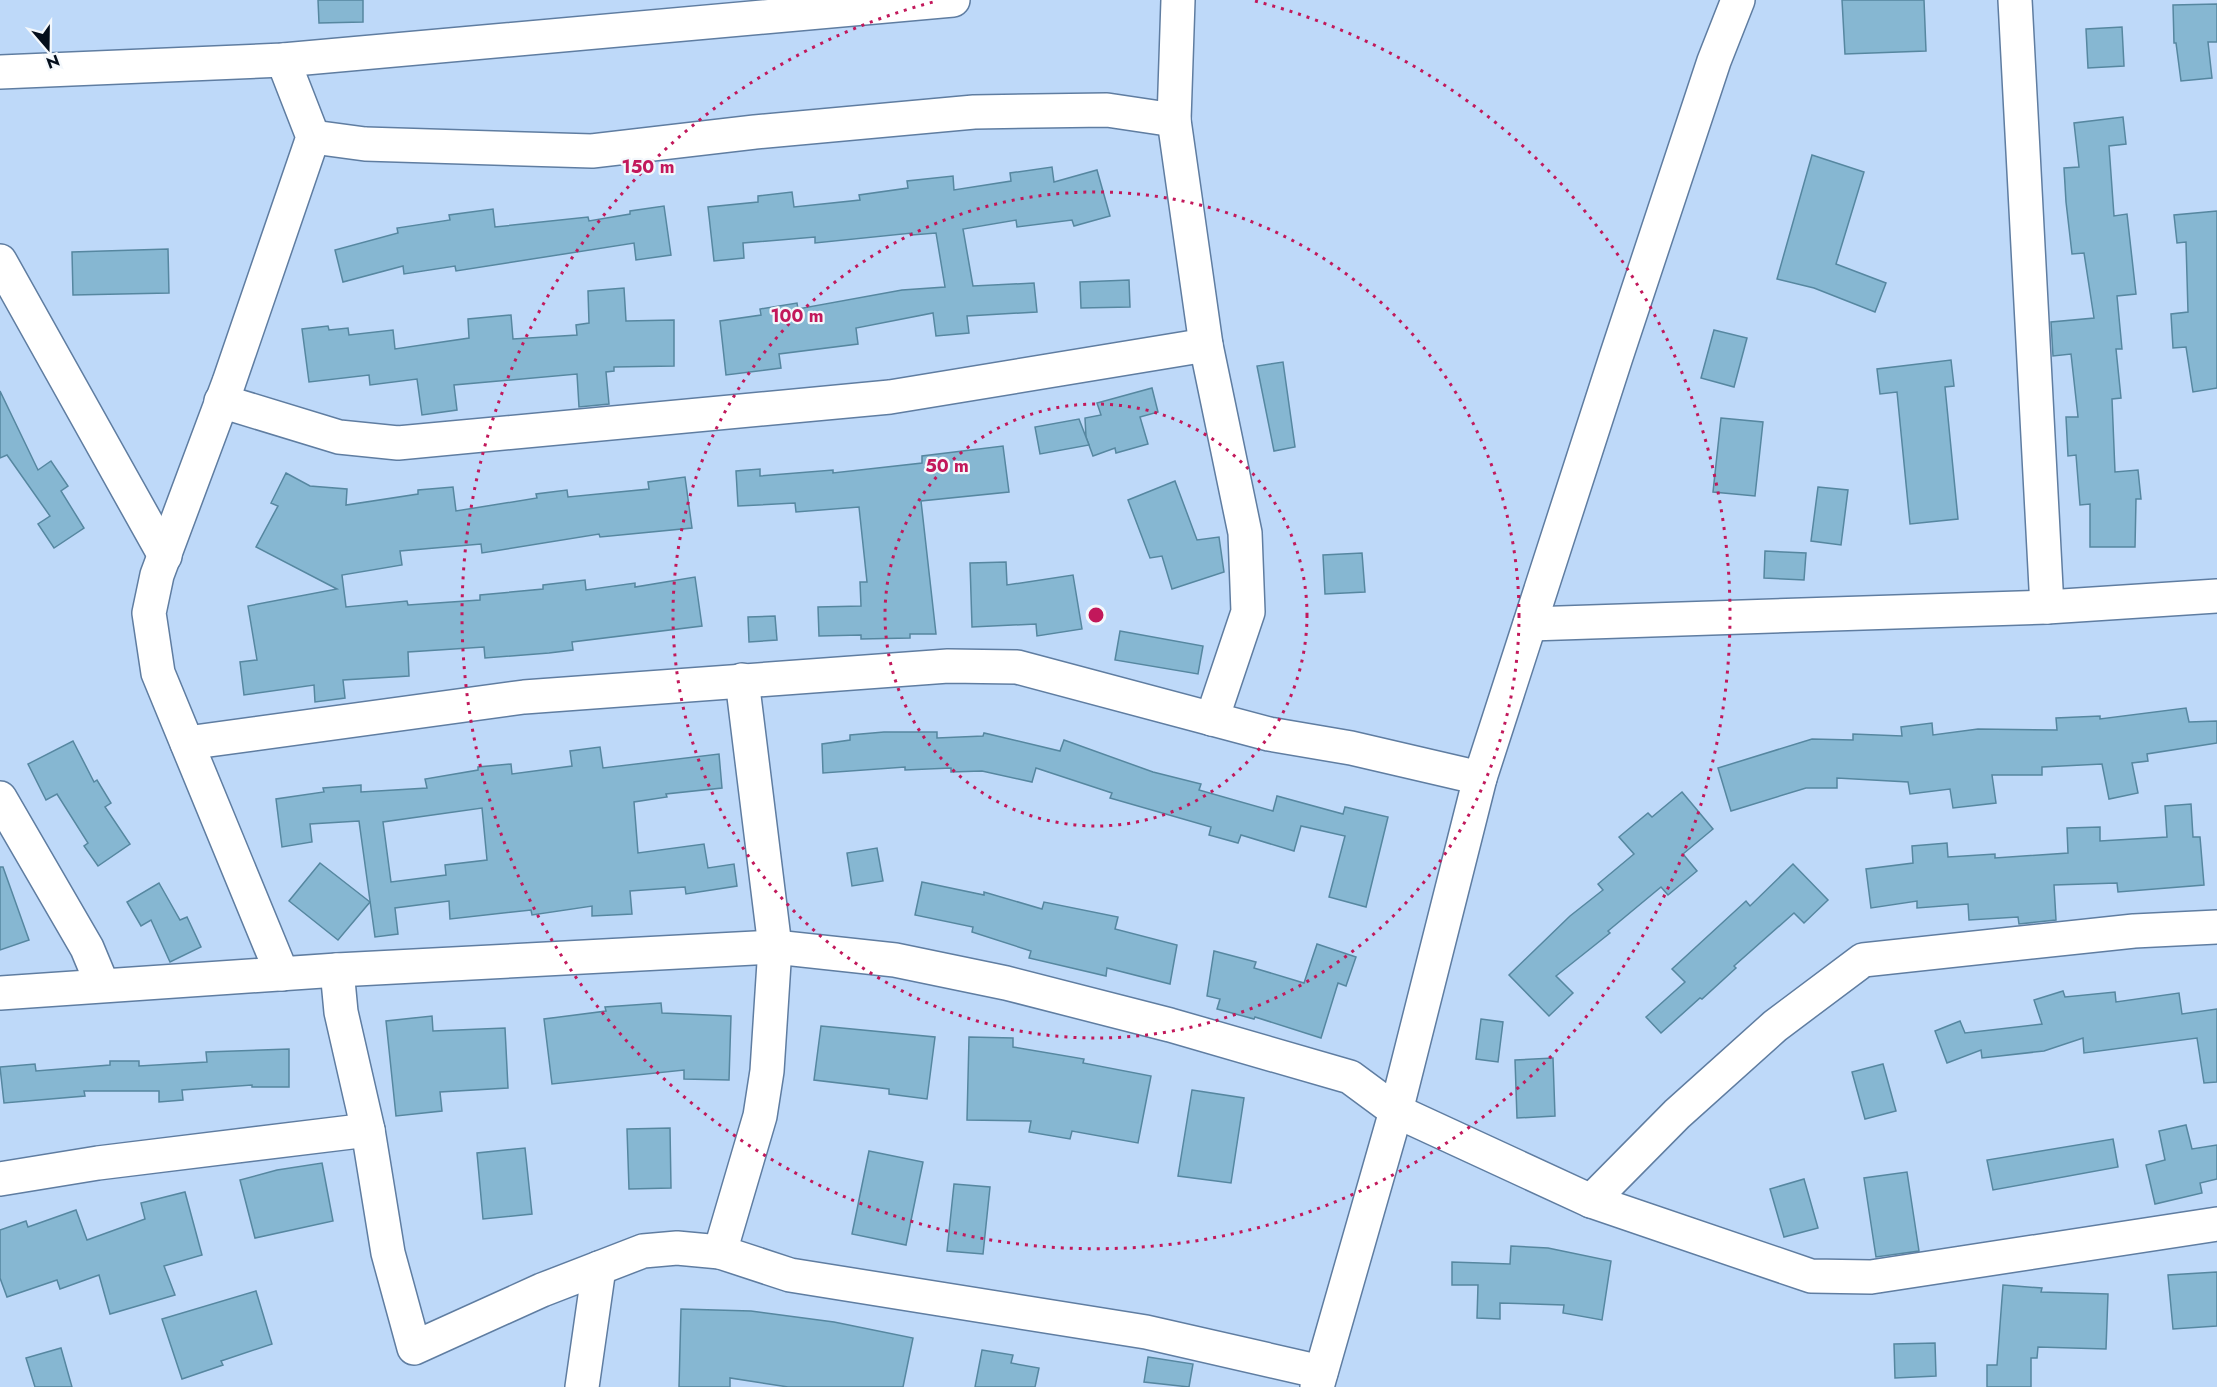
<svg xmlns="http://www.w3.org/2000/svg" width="2217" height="1387" viewBox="0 0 2217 1387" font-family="Jost,sans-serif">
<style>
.building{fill:#86b7d2;stroke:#5687a0;stroke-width:1.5;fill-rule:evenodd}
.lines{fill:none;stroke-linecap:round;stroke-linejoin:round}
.minor-casing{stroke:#5f7da1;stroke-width:36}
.minor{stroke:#fff;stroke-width:33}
.ring{fill:none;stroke:#c2185b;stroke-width:3;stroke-dasharray:3 6}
.centre{fill:#c2185b;stroke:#f4f8fc;stroke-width:3}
.ring-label{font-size:18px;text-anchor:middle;font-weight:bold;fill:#c2185b;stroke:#f4f8fc;stroke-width:4.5;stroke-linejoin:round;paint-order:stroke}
</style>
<rect width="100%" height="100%" fill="#bed9f9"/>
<g class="building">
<path d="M318,0H363V22L319,23Z"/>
<path d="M1842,0H1924L1926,51L1845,54Z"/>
<path d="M2217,4V42H2208L2212,78L2181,81L2176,43H2174L2173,5Z"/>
<path d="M2122,27L2124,66L2088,68L2086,29Z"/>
<path d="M2123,117L2126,144L2109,146L2114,216L2127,214L2136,294L2117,296L2122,349H2116L2121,398L2112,399L2115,472L2138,470L2141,499H2136L2135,547H2090V504L2080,505L2076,455L2068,456L2066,417H2078L2071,354L2053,356L2051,322L2094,318L2084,253L2072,254L2066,202L2064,168L2079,167L2074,123Z"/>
<path d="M1812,155L1864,172L1836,264L1886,283L1875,312L1814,288L1777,279Z"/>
<path d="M1052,167L1054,182L1097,170L1110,216L1074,226L1072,220L1017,227L1016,220L963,229L973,286L1034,283L1037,312L967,316L969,333L936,336L933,313L856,328L858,344L779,354L781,368L726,375L720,321L761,315L760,309L797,303L798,309L902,290L945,287L936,233L912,235V233L815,243V237L743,243L744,258L714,261L708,207L758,202V196L792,192L794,207L860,200L859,195L908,188L907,181L953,176L954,190L1011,181L1010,173Z"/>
<path d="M664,206L671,255L636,260L634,243L456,271L455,266L404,274L403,266L343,282L335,250L398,233L397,228L450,220L449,215L493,209L495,227L588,217L589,221L630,214V211Z"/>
<path d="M2217,211V388L2193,392L2186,347L2173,348L2171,314L2188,312L2186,242L2177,243L2174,215Z"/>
<path d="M168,249L169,293L73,295L72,252Z"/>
<path d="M1129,280L1130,307L1081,308L1080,282Z"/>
<path d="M624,288L626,321L674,320V366L614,367V371L606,372L609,404L579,407L577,374L454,385L457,410L422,415L417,379L370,385L369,375L309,382L302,329L328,326L329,330L348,328L349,335L393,330L395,349L469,338L468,319L511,315L513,339L577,335L576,325L589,323L588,291Z"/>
<path d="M1714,330L1747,338L1734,387L1701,378Z"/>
<path d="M1951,360L1954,386L1945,387L1958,519L1910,524L1897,392L1880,394L1877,369Z"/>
<path d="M1283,362L1295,447L1274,451L1257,366Z"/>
<path d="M1152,388L1158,412L1140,417L1148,444L1116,453L1115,448L1093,456L1086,437L1085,418L1101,415L1097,403Z"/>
<path d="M0,391L38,470L51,461L68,486L61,491L84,528L54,548L38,524L50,516L7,455L0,458Z"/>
<path d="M1721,418L1763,422L1755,496L1713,492Z"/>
<path d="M1079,419L1089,445L1040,454L1035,427Z"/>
<path d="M1003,446L1009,492L921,501L936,634H910V638L861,639V635L819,636L818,607L861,606L860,582H867L859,507L796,512L795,503L738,506L736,471L760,469V476L833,470V473L922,463V456Z"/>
<path d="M286,473L310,486L347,489L346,505L418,494V490L453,487L456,511L537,498L536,494L567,490L568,497L649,489L648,482L685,477L692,528L600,537L599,534L482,553L481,544L400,551L402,565L342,575L346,607L407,601L408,605L480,600V595L543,589V585L585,580L586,590L635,583V587L695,577L702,626L572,642L573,650L549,653L485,658L484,647L408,652L409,676L343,680L345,698L315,702L314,685L244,695L240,662L257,660L248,606L337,589L256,547L278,506L271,503Z"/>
<path d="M1175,481L1197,540L1219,537L1224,572L1172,589L1162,556L1150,558L1128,500Z"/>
<path d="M1818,487L1848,490L1841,545L1811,541Z"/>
<path d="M1765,551L1806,553L1804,580L1764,578Z"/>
<path d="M1362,553L1365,592L1325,594L1323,555Z"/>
<path d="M1006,562L1007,585L1073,575L1082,629L1037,636L1036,624L972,627L970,563Z"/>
<path d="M775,616L777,640L749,642L748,617Z"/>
<path d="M1120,631L1203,646L1198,674L1115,660Z"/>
<path d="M2186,708L2189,722L2217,721V743L2147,754L2148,761L2132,763L2138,793L2109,799L2102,764L2042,767V775H1992L1996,803L1953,808L1950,789L1910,794L1908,782L1837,778V788H1806L1731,811L1718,768L1812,739L1853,740V734L1902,736L1901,727L1932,723L1933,735L1978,729L2057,730L2056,718L2100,716V719Z"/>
<path d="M884,732H937V738L983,736L984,733L1060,751L1064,740L1153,772L1201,784L1199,790L1273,811L1277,796L1343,814L1345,807L1388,817L1366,907L1329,897L1345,836L1301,826L1294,851L1241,835L1238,843L1209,835L1211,827L1110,798L1112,793L1036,768L1032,782L982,771L951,772V768L905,770V767L823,773L822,744L850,740V735Z"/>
<path d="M73,741L94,782L97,780L111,803L105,807L130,844L98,866L84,846L88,843L57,794L46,800L28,764Z"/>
<path d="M600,747L603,768L719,754L722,788L666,794L667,797L634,802L638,853L704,844L708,868L734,864L737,886L686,894L685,887L630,891L632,914L592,916V906L532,915L531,910L450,919L449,901L395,908L398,934L375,937L359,821L310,824L312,842L282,847L276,799L324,792L323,788L361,785V792L427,788L425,779L478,770V767L511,764L512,774L572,766L570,751ZM482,808L487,860L445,865L446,875L391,882L383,822Z"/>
<path d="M1682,792L1713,829L1683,854L1697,871L1668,895L1661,887L1608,931L1610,933L1556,976L1573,993L1549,1016L1509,975L1570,916L1603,890L1598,884L1634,854L1619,837L1648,813L1652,817Z"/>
<path d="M2191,804L2193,837H2200L2204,885L2118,892L2117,883L2054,885L2056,920L2019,924L2018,917L1969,920L1968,904L1917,908V901L1871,908L1866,869L1913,863L1912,846L1947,843L1948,857L1995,854V858L2068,853L2067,828L2100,827V841L2167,837L2165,806Z"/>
<path d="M877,848L883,881L852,886L847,853Z"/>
<path d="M320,863L370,902L338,940L289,901Z"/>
<path d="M1793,864L1828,900L1804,923L1794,913L1734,966L1736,968L1702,999L1700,998L1661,1033L1646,1017L1685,982L1672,969L1746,901L1750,906Z"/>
<path d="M0,867H3L29,940L0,950Z"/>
<path d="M922,882L984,895V892L1042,909L1044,902L1118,917L1115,929L1177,945L1170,984L1107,968L1106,976L1029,958L1031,951L972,932L973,927L915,915Z"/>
<path d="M159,883L180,920L187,917L201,947L170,962L151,920L141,926L127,902Z"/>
<path d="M1317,944L1356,957L1346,986L1338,983L1321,1038L1255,1017L1254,1019L1217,1009L1220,999L1207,996L1214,951L1256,962L1254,968L1304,983Z"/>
<path d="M2063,991L2065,997L2115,992L2116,1002L2179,993L2182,1014L2217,1009V1082L2204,1083L2197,1038L2084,1053L2083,1038L2044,1051L1982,1058L1981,1050L1947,1063L1935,1031L1960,1021L1965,1033L2042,1024L2034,1000Z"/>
<path d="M661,1003L662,1013L731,1016L729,1080L684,1079V1070L552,1084L544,1019L606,1011L605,1007Z"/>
<path d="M432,1016L433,1031L505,1028L508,1088L440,1092L442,1111L396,1116L386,1021Z"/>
<path d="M1481,1019L1503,1022L1498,1062L1476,1059Z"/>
<path d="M821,1026L935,1037L927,1099L889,1094V1089L814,1080Z"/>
<path d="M969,1037L1013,1038V1047L1084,1059L1083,1063L1151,1076L1138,1143L1072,1131L1070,1139L1029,1132L1031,1121L967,1120Z"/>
<path d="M289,1049V1087H252V1085L182,1090L183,1100L159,1102V1091H84L85,1096L4,1103L0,1067L35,1064L36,1071L110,1065V1061H139V1066L207,1062L206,1052Z"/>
<path d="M1553,1058L1555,1116L1517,1118L1515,1060Z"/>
<path d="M1883,1064L1896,1111L1865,1119L1852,1072Z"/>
<path d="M1192,1090L1244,1098L1231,1183L1178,1176Z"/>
<path d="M2186,1125L2192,1149L2217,1145V1179L2200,1183L2202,1193L2155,1204L2146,1165L2165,1160L2159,1131Z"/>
<path d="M670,1128L671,1188L629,1189L627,1129Z"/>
<path d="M2113,1139L2118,1167L1993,1190L1987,1160Z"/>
<path d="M525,1148L532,1214L483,1219L477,1153Z"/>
<path d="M869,1151L923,1162L906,1245L852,1234Z"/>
<path d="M322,1163L333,1221L255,1238L240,1180L277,1170Z"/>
<path d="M1907,1172L1919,1251L1876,1257L1864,1178Z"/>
<path d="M1804,1179L1818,1228L1784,1237L1770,1189Z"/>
<path d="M954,1184L990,1187L983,1254L947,1251Z"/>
<path d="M185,1192L202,1255L164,1266L175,1295L110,1314L99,1275L60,1289L57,1280L7,1297L0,1278V1230L26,1221L28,1227L76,1210L87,1240L145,1219L141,1203Z"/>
<path d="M1511,1246L1548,1248L1611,1261L1602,1320L1563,1313L1564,1305L1500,1303V1319L1477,1318L1478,1285H1452V1262L1510,1264Z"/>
<path d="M2217,1272V1326L2173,1329L2168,1275Z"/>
<path d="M2003,1285L2042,1288L2041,1292L2108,1294L2106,1349L2038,1347L2037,1358H2031V1387H1987V1365H1997Z"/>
<path d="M256,1291L272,1344L221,1361L223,1365L182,1379L162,1319Z"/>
<path d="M681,1309L751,1311L834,1322L913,1338L903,1387H788L730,1378V1387H679Z"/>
<path d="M1935,1343L1936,1376L1895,1378L1894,1344Z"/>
<path d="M61,1348L72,1387H35L26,1358Z"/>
<path d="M982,1350L1013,1355L1011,1363L1039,1368L1035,1387H975Z"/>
<path d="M1148,1357L1193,1364L1189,1387L1144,1382Z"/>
</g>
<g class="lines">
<defs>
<g id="minor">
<path d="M1178,0L1174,120L1206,345L1245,533L1248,612L1212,719"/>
<path d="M2015,0L2047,607"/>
<path d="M0,72L283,60L953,0"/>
<path d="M313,137L365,144L592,151L755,132L974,112L1107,110L1174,120"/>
<path d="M0,261L165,556"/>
<path d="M221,401L339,437L398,443L890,397L1206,345"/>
<path d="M1530,624L2047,607L2217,596"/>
<path d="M187,743L524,697L948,666L1017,667L1269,734L1351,748L1480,778"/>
<path d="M0,798L87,948L102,984"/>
<path d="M337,970L341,1012L368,1130L388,1253L414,1348L542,1290L643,1251L677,1248L720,1252L760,1116L767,1071L775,947L742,680"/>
<path d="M282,974L158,673L149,613L157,575L229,382L313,137L283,60"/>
<path d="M0,993L337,970L775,947L895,960L1006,983L1170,1025L1350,1077L1396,1111L1591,1201L1811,1276L1871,1277L2217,1224"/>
<path d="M0,1179L98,1163L368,1130"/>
<path d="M1591,1201L1677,1114L1775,1026L1863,960L2134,931L2217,927"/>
<path d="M720,1252L790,1275L1146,1332L1321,1372"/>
<path d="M582,1387L599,1268"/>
<path d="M1317,1387L1396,1111L1480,778L1616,357L1714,61L1738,0"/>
</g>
</defs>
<use href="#minor" class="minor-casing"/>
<use href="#minor" class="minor"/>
</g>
<g class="ring">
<circle cx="1096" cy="615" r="211"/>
<circle cx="1096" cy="615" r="423"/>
<path d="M1255 1A634 634 0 1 1 937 1"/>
</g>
<circle cx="1096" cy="615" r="9" class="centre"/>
<g class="ring-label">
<text x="648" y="173">150 m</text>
<text x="797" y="322">100 m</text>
<text x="947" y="472">50 m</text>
</g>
<g transform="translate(48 48) rotate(160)" stroke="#f4f8fc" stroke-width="4.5" paint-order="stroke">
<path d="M0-4.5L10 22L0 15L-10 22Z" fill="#040e1b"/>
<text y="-9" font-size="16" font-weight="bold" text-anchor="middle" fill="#040e1b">N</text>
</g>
</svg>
